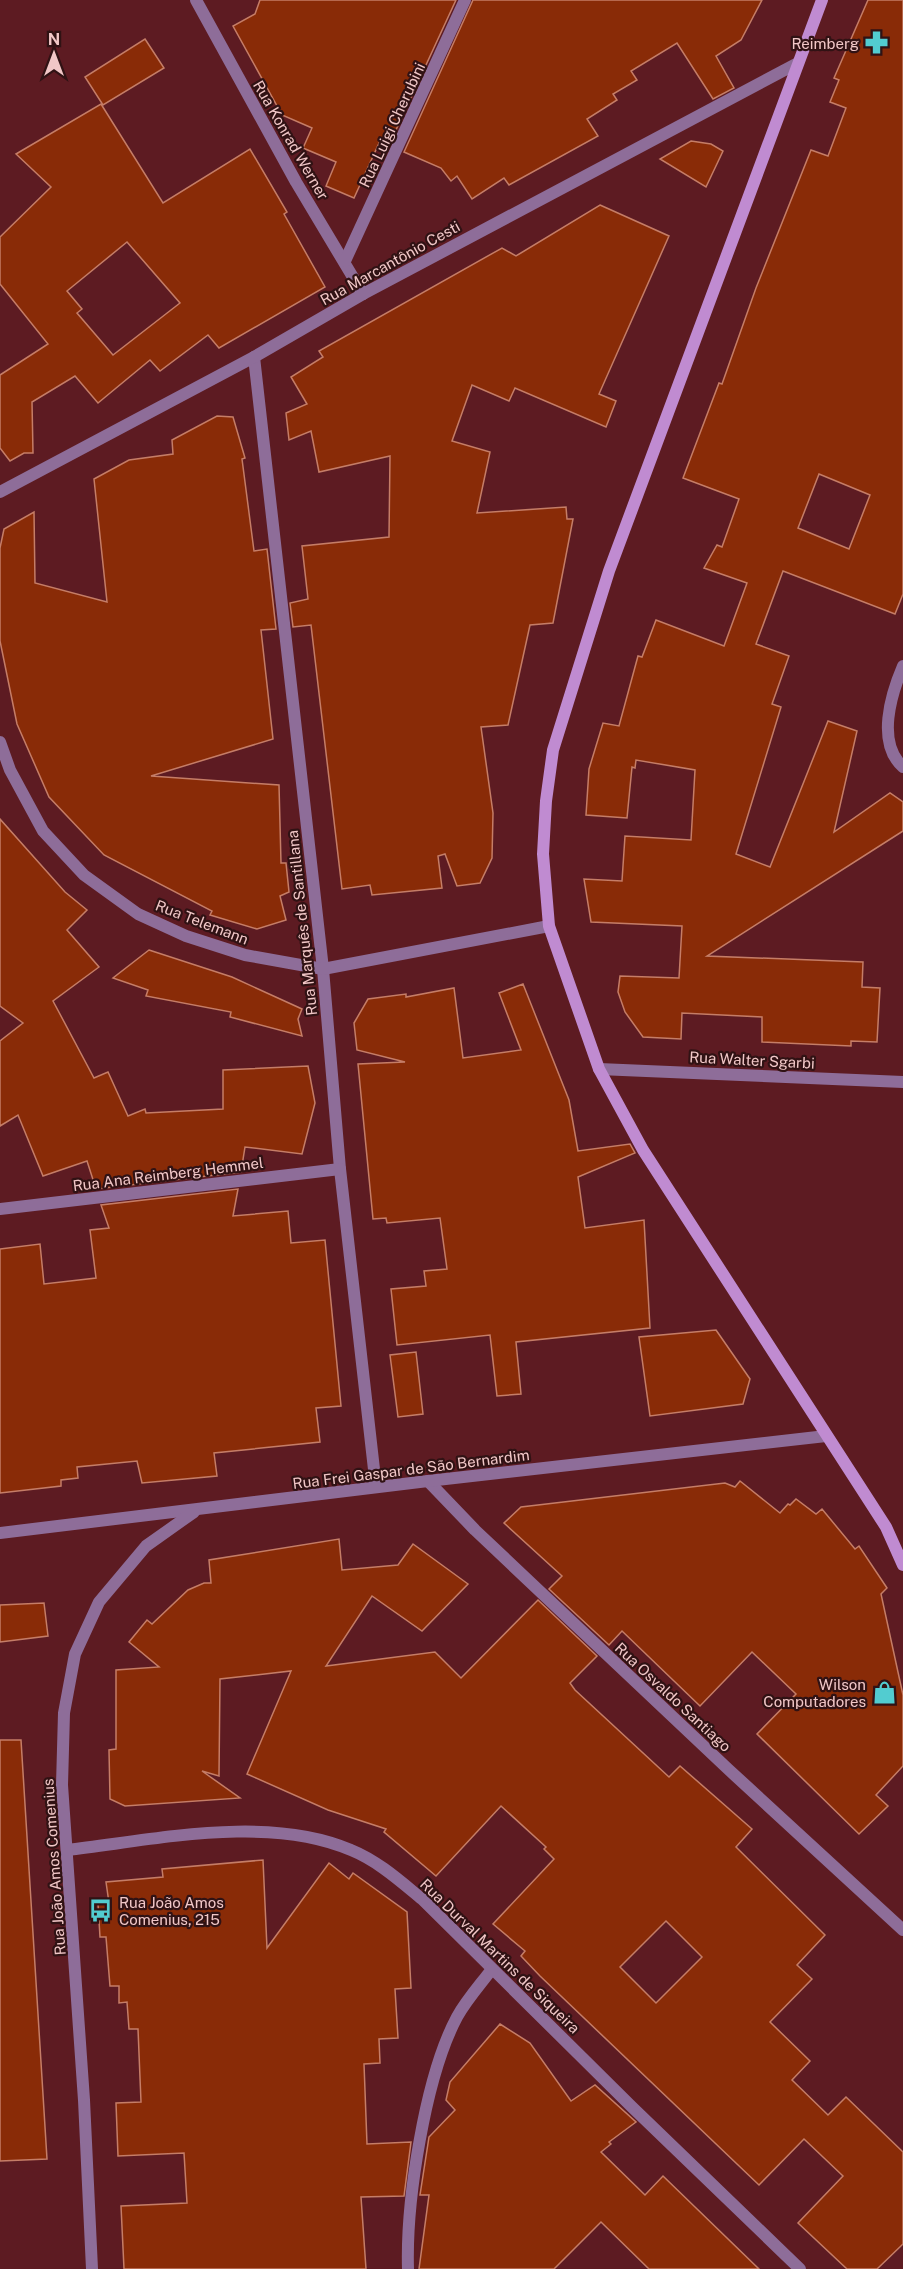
<svg xmlns="http://www.w3.org/2000/svg" width="903" height="2269" viewBox="0 0 903 2269" font-family="'Public Sans',sans-serif">
<style>
.building{fill:#892b07;stroke:#c57d67;stroke-width:1.5;fill-rule:evenodd}
.lines{fill:none;stroke-linecap:round;stroke-linejoin:round}
.minor{stroke:#8e6d99;stroke-width:12}
.secondary{stroke:#c08bd1;stroke-width:12}
.labels{text-anchor:middle;dominant-baseline:central;stroke-width:4.5;stroke-linejoin:round;paint-order:stroke}
.poi-label{font-size:15px;fill:#f1c7c7;stroke:#301214;text-anchor:end}
.street-label{font-size:15px;fill:#f1c7c7;stroke:#301214}
</style>
<rect width="100%" height="100%" fill="#5d1b22"/>
<g class="building">
<path d="M260,0H456L389,145L380,141L354,198L326,186L336,162L303,148L312,128L282,115L233,26L255,14Z"/>
<path d="M473,0H762L741,40L716,56L734,88L713,99L677,43L631,71L637,80L613,94L617,100L587,119L598,136L509,185L504,178L472,199L457,176L451,181L441,168L404,152Z"/>
<path d="M868,0H903V594L895,614L783,571L756,644L789,656L772,704L781,707L736,854L770,867L828,721L857,731L834,832L890,793L903,802V831L707,956L863,962L862,987L880,988L877,1042L851,1041V1046L762,1042V1017L682,1013L681,1039L643,1037L625,1012L618,992L620,976L679,978L682,926L591,922L584,879L622,881L625,836L691,840L695,770L636,760L635,768L632,767L627,818L586,815L589,769L603,723L619,726L638,656L642,657L656,620L724,646L747,583L704,568L717,545L722,547L739,499L683,478L719,383L722,384L756,288L811,150L828,156L846,108L830,102L839,80L834,78ZM819,474L870,495L849,549L798,528Z"/>
<path d="M145,39L164,68L103,105L85,77Z"/>
<path d="M101,104L163,203L250,149L287,212L284,214L325,287L219,348L208,335L160,371L150,360L98,403L75,376L32,402L33,453H24L10,461L0,448V375L48,344L0,284V237L51,187L16,154ZM127,242L180,303L113,355L77,313L82,309L67,291Z"/>
<path d="M691,141L711,144L723,151L706,187L660,159Z"/>
<path d="M600,205L669,236L599,394L616,401L606,427L515,388L509,401L472,385L452,441L490,452L477,513L566,507L567,519H573L553,623L530,625L508,725L481,727L493,813L492,858L480,883L457,886L445,854L438,856L442,888L372,895L370,885L342,889L311,625L293,627L290,603L308,599L302,546L389,537L390,456L319,472L311,431L289,440L286,413L307,404L291,377L323,357L319,351L502,248L516,256Z"/>
<path d="M217,416L233,417L245,458L242,459L254,551L267,549L276,629L261,630L273,739L151,776L279,785L281,863H286L289,892L280,896L286,920L257,929L210,915L212,911L104,855L49,797L17,724L0,641V548L4,529L34,512L35,583L107,602L94,479L129,460L173,454L172,440Z"/>
<path d="M0,819L65,892L87,910L67,930L99,967L53,1001L94,1078L108,1072L128,1116L145,1109L146,1113L223,1109V1070L308,1066L315,1103L302,1154L245,1147L241,1172L96,1189L87,1161L43,1176L18,1115L0,1126V1041L23,1023L0,1006Z"/>
<path d="M149,950L232,977L302,1009L298,1019L302,1036L230,1017L231,1012L146,996L148,990L113,978Z"/>
<path d="M523,984L569,1100L578,1151L630,1144L635,1153L578,1177L585,1228L644,1220L650,1328L516,1342L521,1394L497,1396L490,1335L397,1345L391,1289L426,1286L424,1271L447,1269L440,1218L387,1223L386,1218L373,1219L358,1064L405,1062L357,1050L354,1023L368,999L406,994V997L454,988L463,1058L521,1050L499,993Z"/>
<path d="M238,1189L233,1216L288,1211L291,1243L325,1240L341,1406L316,1408L320,1442L214,1453L217,1476L142,1483L137,1461L77,1467L78,1478L61,1480V1486L0,1493V1249L40,1244L44,1284L96,1278L90,1230L109,1228L101,1205Z"/>
<path d="M716,1330L750,1379L743,1404L650,1416L639,1337Z"/>
<path d="M416,1352L423,1414L398,1417L390,1355Z"/>
<path d="M740,1481L780,1513L788,1504L790,1505L796,1499L816,1514L822,1509L855,1549L859,1546L887,1588L881,1594L903,1695V1766L876,1795L888,1806L859,1834L757,1734L796,1694L752,1652L700,1706L622,1631L609,1645L549,1589L562,1576L504,1523L521,1507L725,1483L735,1487Z"/>
<path d="M339,1539L342,1570L398,1565L413,1544L468,1584L422,1631L372,1596L326,1666L435,1652L461,1678L538,1600L597,1656L570,1683L575,1690L669,1777L680,1766L752,1829L736,1847L825,1935L797,1965L812,1979L770,2022L810,2061L792,2080L828,2115L846,2097L903,2152V2244L877,2269H847L798,2223L843,2176L804,2139L759,2185L540,1976L521,1956L525,1951L493,1924L554,1859L544,1849L546,1847L501,1806L436,1876L384,1832L386,1829L328,1810L247,1774L291,1671L220,1679L219,1776L202,1771L240,1798L125,1806L110,1799L109,1750L116,1749V1670L159,1667L129,1642L147,1620L152,1624L188,1590L204,1583H211L209,1560ZM666,1921L702,1957L656,2003L620,1967Z"/>
<path d="M44,1603L48,1636L0,1642V1605Z"/>
<path d="M0,1740H21L47,2159L0,2161Z"/>
<path d="M263,1860L267,1948L329,1863L349,1879L353,1873L407,1912L411,1988L395,1989L398,2038L379,2039L380,2063L364,2064L367,2144L411,2142L404,2196L361,2197L366,2269H124L121,2206L187,2203L184,2153L118,2156L116,2103L141,2102L138,2029H129L127,2002L119,2003V1986H110L106,1937H100L98,1904L109,1903L106,1882L163,1877L162,1869Z"/>
<path d="M500,2024L530,2043L571,2101L595,2085L636,2122L609,2142L611,2144L601,2152L645,2195L663,2176L759,2269H649L601,2222L554,2269H419L429,2195H420L429,2137L455,2110L446,2100L450,2082Z"/>
</g>
<g class="lines">
<g class="minor">
<path d="M196,0L296,182L363,294"/>
<path d="M345,261L465,0"/>
<path d="M254,357L323,969L340,1169L376,1487"/>
<path d="M0,492L254,357L363,294L796,64"/>
<path d="M903,666C891,694 876,743 903,767"/>
<path d="M0,742L10,770L43,831L84,875L138,914L186,936L245,955L323,969L549,926"/>
<path d="M599,1069L903,1082"/>
<path d="M0,1209L340,1169"/>
<path d="M428,1481L475,1530L728,1769L903,1930"/>
<path d="M0,1533L428,1481L826,1436"/>
<path d="M67,1850C154,1840 268,1814 351,1850C378,1861 400,1881 422,1899L632,2107L800,2269"/>
<path d="M92,2269L84,2100L62,1785L64,1713L75,1654L99,1602L146,1546L194,1512"/>
<path d="M408,2269C406,2201 425,2077 457,2017C467,1999 480,1985 492,1969"/>
</g>
<path class="secondary" d="M822,0L609,571L553,750L546,801L543,854L549,926L599,1069L643,1150L886,1527L903,1565"/>
</g>
<defs>
<symbol id="pharmacy-bare" viewBox="-9 -9 18 18"><path d="M-2-6h4v4h4v4h-4v4h-4v-4h-4v-4h4Z" fill="#52ccd0" stroke="#301214" stroke-width="2.5" paint-order="stroke"/></symbol>
<symbol id="shop-bare" viewBox="-9 -9 18 18"><path d="M-5-2.5h2.3a2.7 3.5 0 0 1 5.4 0H5L5.5 6h-11ZM-1.5-2.5h3a1.5 2.3 0 0 0-3 0Z" fill="#52ccd0" stroke="#301214" stroke-width="2.5" paint-order="stroke"/></symbol>
<symbol id="bus-bare" viewBox="-9 -9 18 18"><path d="M-5-6H5V4H4V6H2V4H-2V6H-4V4H-5ZM-3.5-4V0h7V-4ZM-3.5 1.2v1.5H-2V1.2ZM2 1.2v1.5H3.5V1.2Z" fill="#52ccd0" stroke="#301214" stroke-width="2.5" paint-order="stroke"/></symbol>
</defs>
<g fill-rule="evenodd">
<use href="#pharmacy-bare" x="860" y="26" width="33" height="33"/>
<use href="#shop-bare" x="868" y="1676" width="33" height="33"/>
<use href="#bus-bare" x="84" y="1894" width="33" height="33"/>
</g>
<g class="labels">
<g class="poi-label">
<text x="859" y="43">Reimberg</text>
<text x="866" y="1684">Wilson<tspan x="866" dy="17">Computadores</tspan></text>
<text x="119" y="1902" text-anchor="start">Rua João Amos<tspan x="119" dy="17">Comenius, 215</tspan></text>
</g>
<g class="street-label">
<text transform="translate(392 125) rotate(-65)">Rua Luigi Cherubini</text>
<text transform="translate(291 140) rotate(60)">Rua Konrad Werner</text>
<text transform="translate(390 263) rotate(-29)">Rua Marcantônio Cesti</text>
<text transform="translate(202 922) rotate(21)">Rua Telemann</text>
<text transform="translate(302 923) rotate(-96)">Rua Marquês de Santillana</text>
<text transform="translate(752 1060) rotate(3)">Rua Walter Sgarbi</text>
<text transform="translate(168 1174) rotate(-7)">Rua Ana Reimberg Hemmel</text>
<text transform="translate(411 1469) rotate(-7)">Rua Frei Gaspar de São Bernardim</text>
<text transform="translate(673 1697) rotate(43)">Rua Osvaldo Santiago</text>
<text transform="translate(54 1867) rotate(-94)">Rua João Amos Comenius</text>
<text transform="translate(500 1956) rotate(44)">Rua Durval Martins de Siqueira</text>
</g>
</g>
<g transform="translate(54 54)" stroke="#301214" stroke-width="4.5" paint-order="stroke">
<path d="M0-4.5L10 22L0 15L-10 22Z" fill="#f1c7c7"/>
<text y="-9" font-size="16" font-weight="bold" text-anchor="middle" fill="#f1c7c7">N</text>
</g>
</svg>
